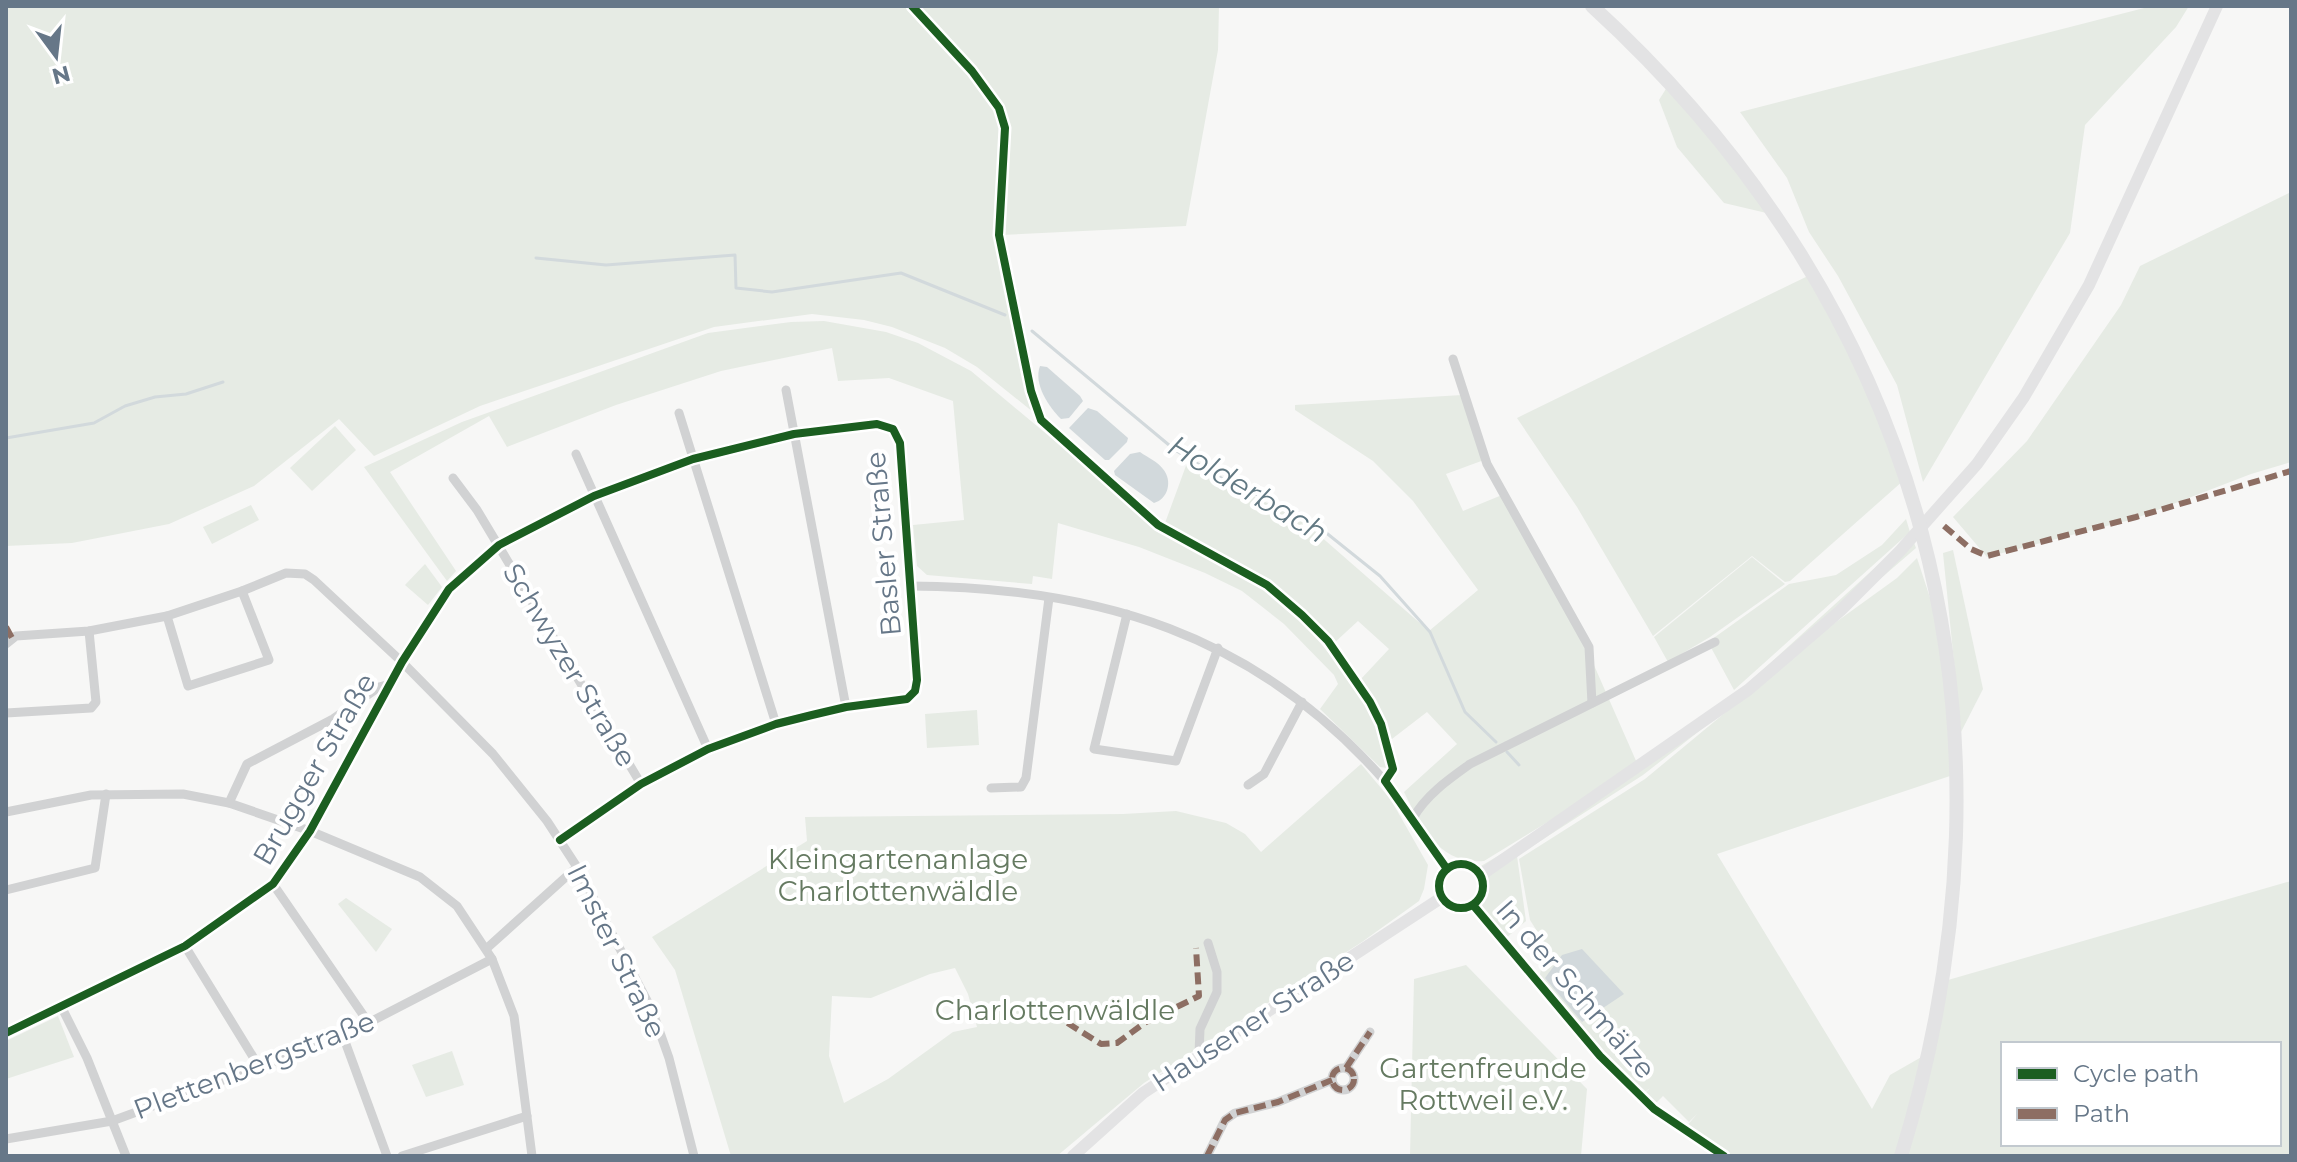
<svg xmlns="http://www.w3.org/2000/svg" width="2297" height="1162" viewBox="0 0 2297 1162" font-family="Montserrat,sans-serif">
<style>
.green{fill:#e6ebe4;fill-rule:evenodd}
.water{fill:#d2d9dc}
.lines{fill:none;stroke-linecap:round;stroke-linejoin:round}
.stream{stroke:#d2d9dc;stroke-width:3}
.street{stroke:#d1d2d3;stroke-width:9}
.secondary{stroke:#e3e3e4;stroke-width:12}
.primary{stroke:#e3e3e4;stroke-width:14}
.quiet{stroke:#8d6e63;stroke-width:6;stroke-dasharray:12 6;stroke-linecap:butt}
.cycleway-casing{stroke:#fff;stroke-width:13}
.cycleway{stroke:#1b5e20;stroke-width:8}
.labels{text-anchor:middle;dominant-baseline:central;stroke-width:8;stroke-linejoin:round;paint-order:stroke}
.street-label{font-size:28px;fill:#678;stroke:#fff}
.park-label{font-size:28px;fill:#657a61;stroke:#fff}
.water-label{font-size:30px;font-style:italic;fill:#627983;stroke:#fff}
</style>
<rect width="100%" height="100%" fill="#f7f7f6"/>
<g class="green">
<path d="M6,6H909L971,73L997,110L1003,127L997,236L1038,416L977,367L945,348L892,327L864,320L812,314L714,327L480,406L374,456L339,419L254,486L169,524L72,543L6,546Z"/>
<path d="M916,6H1219L1218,50L1186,226L1002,235L1001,107Z"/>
<path d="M2152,6H2189L2176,27L2085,125L2070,233L1923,482L1897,385L1838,276L1809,232L1787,178L1740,112Z"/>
<path d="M1669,84L1775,215L1724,203L1677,147L1659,100Z"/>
<path d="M2291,192V462L2251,474L2134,519L1987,557L1953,517L2027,441L2121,305L2140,266Z"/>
<path d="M1812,274L1825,296L1904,480L1790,581L1785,582L1752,556L1653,636L1577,507L1517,418Z"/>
<path d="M824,321L886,332L918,343L971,371L1116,492L1142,517L1163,532L1238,572L1268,591L1298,617L1351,679L1368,704L1389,764L1387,768L1380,767L1320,709L1338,684L1334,675L1284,624L1242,591L1205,573L1139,547L1058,523L1052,579L1033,576L1032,584L927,575L917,566L913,525L964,520L953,401L889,378L838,381L832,348L721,371L616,405L507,447L489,416L390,472L456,571L447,581L364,467L462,422L708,333L791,322Z"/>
<path d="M1462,395L1484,460L1446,474L1463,511L1502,495L1586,647L1637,763L1608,785L1484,861C1440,865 1421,827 1404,792L1457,744L1427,712L1388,742L1375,700L1360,680L1389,649L1358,621L1333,644L1268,582L1165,523L1187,463L1303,521L1429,631L1478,590L1413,501L1373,461L1295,410V405Z"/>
<path d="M335,426L356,450L312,491L290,468Z"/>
<path d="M251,505L259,520L212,544L203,527Z"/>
<path d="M1906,519L1910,532L1734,690L1708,642L1789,584L1836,575L1882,545Z"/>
<path d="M1911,535L1916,548L1748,693L1643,775L1517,856L1526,921L1505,939L1479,902C1488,891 1490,878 1481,866L1611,789L1745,686Z"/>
<path d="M1953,550L1983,689L1961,732L1943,553Z"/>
<path d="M1752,557L1785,584L1710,637L1668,662L1654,637Z"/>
<path d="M1917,558L1935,613L1947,691L1953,775L1717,854L1872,1109L1890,1075L1925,1055L1895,1156H1728L1685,1128L1697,1114L1689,1122L1663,1096L1653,1106L1642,1096L1650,1088L1641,1095L1539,980L1545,944L1530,920L1519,859L1645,779L1825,630L1897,578Z"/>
<path d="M425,564L442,587L428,605L405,585Z"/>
<path d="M977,710L979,745L927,748L925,714Z"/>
<path d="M1361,764L1391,800L1428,865L1424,889L1419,901L1362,942L1144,1083L1057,1156H731L675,970L652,937L807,841L805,817L1123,814L1176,811L1226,823L1245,834L1261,852ZM955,968L968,994L977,1027L953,1032L888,1079L844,1103L829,1056L832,996L871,998L930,974Z"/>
<path d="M2291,881V1156H1898L1941,982ZM2003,1044H2279V1144H2003Z"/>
<path d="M346,898L392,929L376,952L338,904Z"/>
<path d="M1466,965L1587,1089L1581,1156H1410L1414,979Z"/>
<path d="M58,1016L74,1057L6,1079V1041Z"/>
<path d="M452,1051L464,1085L426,1097L412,1065Z"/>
</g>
<g class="water">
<path d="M1040,366L1047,367L1080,396L1083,401L1069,418L1061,419C1049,407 1033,384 1040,366Z"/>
<path d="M1088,408L1097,411L1128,438L1127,442L1109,460H1105L1069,428Z"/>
<path d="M1140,452C1147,457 1158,462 1163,469C1173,481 1168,499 1154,503L1115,475L1114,471L1130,454Z"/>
<path d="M1582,949L1624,994L1582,1022L1545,978L1562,955Z"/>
</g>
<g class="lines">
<g class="stream">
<path d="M536,258L606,265L735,255L736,288L772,292L901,273L1005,315"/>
<path d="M1032,331L1175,450L1228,482L1304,515L1380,576L1430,632L1465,712L1496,742"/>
<path d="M6,438L94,423L125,406L155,397L186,394L223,382"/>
<path d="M1507,752L1519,765"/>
</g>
<g class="street">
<path d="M912,6L972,71L999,108L1005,128L999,235L1031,391L1041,420L1158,525L1267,585L1302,615L1328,641L1370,702L1381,724L1393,769L1385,781"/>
<path d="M1453,359L1487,464L1589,647L1592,703"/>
<path d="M786,390L846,707"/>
<path d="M679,413L776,724"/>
<path d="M576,454L708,749"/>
<path d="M453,478L477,510L641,784"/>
<path d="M909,586C1099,587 1255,634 1383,779C1407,807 1424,840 1447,869"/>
<path d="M1127,614L1094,749L1176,761L1218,648"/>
<path d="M167,616L188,686L269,660L242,591"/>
<path d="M6,644L16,636L89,631L167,616L242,591L286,573L305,574L314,580L402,662L493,754L547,821L577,867L652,1010L669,1058L694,1156"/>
<path d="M6,713L91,708L96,702L89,631"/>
<path d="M1248,785L1264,774L1302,702"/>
<path d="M991,788L1021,787L1026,778L1049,598"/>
<path d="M229,803L247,764L333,719L379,687L390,684"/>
<path d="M6,812L91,795L183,794L229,803L310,831L420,877L457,906L492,959L514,1016L532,1156"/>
<path d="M1413,818C1426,795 1449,779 1470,764L1715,642"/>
<path d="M273,884L368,1022"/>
<path d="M6,890L95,868L106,794"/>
<path d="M1473,905L1600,1056L1654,1109L1724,1156"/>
<path d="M185,946L258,1065"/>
<path d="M486,949L577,867"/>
<path d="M61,1006L87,1058L126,1156"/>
<path d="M6,1033L185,946L273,884L310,831L402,662L449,589L499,545L594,496L693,459L794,434L877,424L893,429L900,443L917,680L915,691L907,699L846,707L812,715L776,724L708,749L641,784L560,840"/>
<path d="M343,1036L387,1156"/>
<path d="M1199,1054L1200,1029L1217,992V972L1208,943"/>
<path d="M1346,1068L1370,1032"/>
<circle cx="1343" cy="1079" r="11"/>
<path d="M6,1139L112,1121L343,1036L492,959"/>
<path d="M402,1156L527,1116"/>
<path d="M1207,1156L1225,1120L1235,1113L1278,1102L1332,1080"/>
</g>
<g class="secondary">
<circle cx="1461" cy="886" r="22"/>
<path d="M1481,875L1748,690L1840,611L1900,551L1977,464L2024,397L2089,285L2217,6"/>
<path d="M1073,1156L1143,1093L1441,898"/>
</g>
<path class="primary" d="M1592,6C1927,312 2034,724 1901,1156"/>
<g class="quiet">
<path d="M1944,526L1971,549L1987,556L2136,517L2291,471"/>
<path d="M6,627L12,638"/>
<path d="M1037,1004L1101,1044L1117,1043L1146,1022L1199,996L1196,948"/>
<path d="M1346,1068L1370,1032"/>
<circle cx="1343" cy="1079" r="11"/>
<path d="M1207,1156L1225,1120L1235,1113L1278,1102L1332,1080"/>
</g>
<defs>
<g id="cycleway">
<path d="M912,6L972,71L999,108L1005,128L999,235L1031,391L1041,420L1158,525L1267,585L1302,615L1328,641L1370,702L1381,724L1393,769L1385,781L1447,869"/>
<circle cx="1461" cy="886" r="22"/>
<path d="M1473,905L1600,1056L1654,1109L1724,1156"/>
<path d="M6,1033L185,946L273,884L310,831L402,662L449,589L499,545L594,496L693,459L794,434L877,424L893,429L900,443L917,680L915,691L907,699L846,707L812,715L776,724L708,749L641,784L560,840"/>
</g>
</defs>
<use href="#cycleway" class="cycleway-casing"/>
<use href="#cycleway" class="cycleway"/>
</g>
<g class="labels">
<g class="street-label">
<text transform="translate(883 544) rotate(-95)">Basler Straße</text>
<text transform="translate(570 665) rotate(59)">Schwyzer Straße</text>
<text transform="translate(314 769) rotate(-60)">Brugger Straße</text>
<text transform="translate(617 951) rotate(64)">Imster Straße</text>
<text transform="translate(1576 989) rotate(49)">In der Schmälze</text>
<text transform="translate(1253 1021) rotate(-33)">Hausener Straße</text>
<text transform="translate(254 1065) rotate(-21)">Plettenbergstraße</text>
</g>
<g class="park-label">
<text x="898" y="859">Kleingartenanlage<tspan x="898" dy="32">Charlottenwäldle</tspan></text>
<text x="1055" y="1010">Charlottenwäldle</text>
<text x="1483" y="1068">Gartenfreunde<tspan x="1483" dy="32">Rottweil e.V.</tspan></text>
</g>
<g class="water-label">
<text transform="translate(1248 489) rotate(31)">Holderbach</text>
</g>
</g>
<rect width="2297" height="1162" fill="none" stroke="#667788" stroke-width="16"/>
<rect x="2001" y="1042" width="280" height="104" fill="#ffffff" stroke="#c2c9cf" stroke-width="2"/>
<rect x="2017" y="1068" width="40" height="12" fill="#1b5e20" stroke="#c2c9cf" stroke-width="2"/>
<text x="2073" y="1082" font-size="24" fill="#667788">Cycle path</text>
<rect x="2017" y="1108" width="40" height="12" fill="#8d6e63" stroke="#c2c9cf" stroke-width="2"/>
<text x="2073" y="1122" font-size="24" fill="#667788">Path</text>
<g transform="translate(56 56) rotate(165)" stroke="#ffffff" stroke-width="6" paint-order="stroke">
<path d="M0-6L14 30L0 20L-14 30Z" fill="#667788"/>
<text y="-12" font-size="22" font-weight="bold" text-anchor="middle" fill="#667788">N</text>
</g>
</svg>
